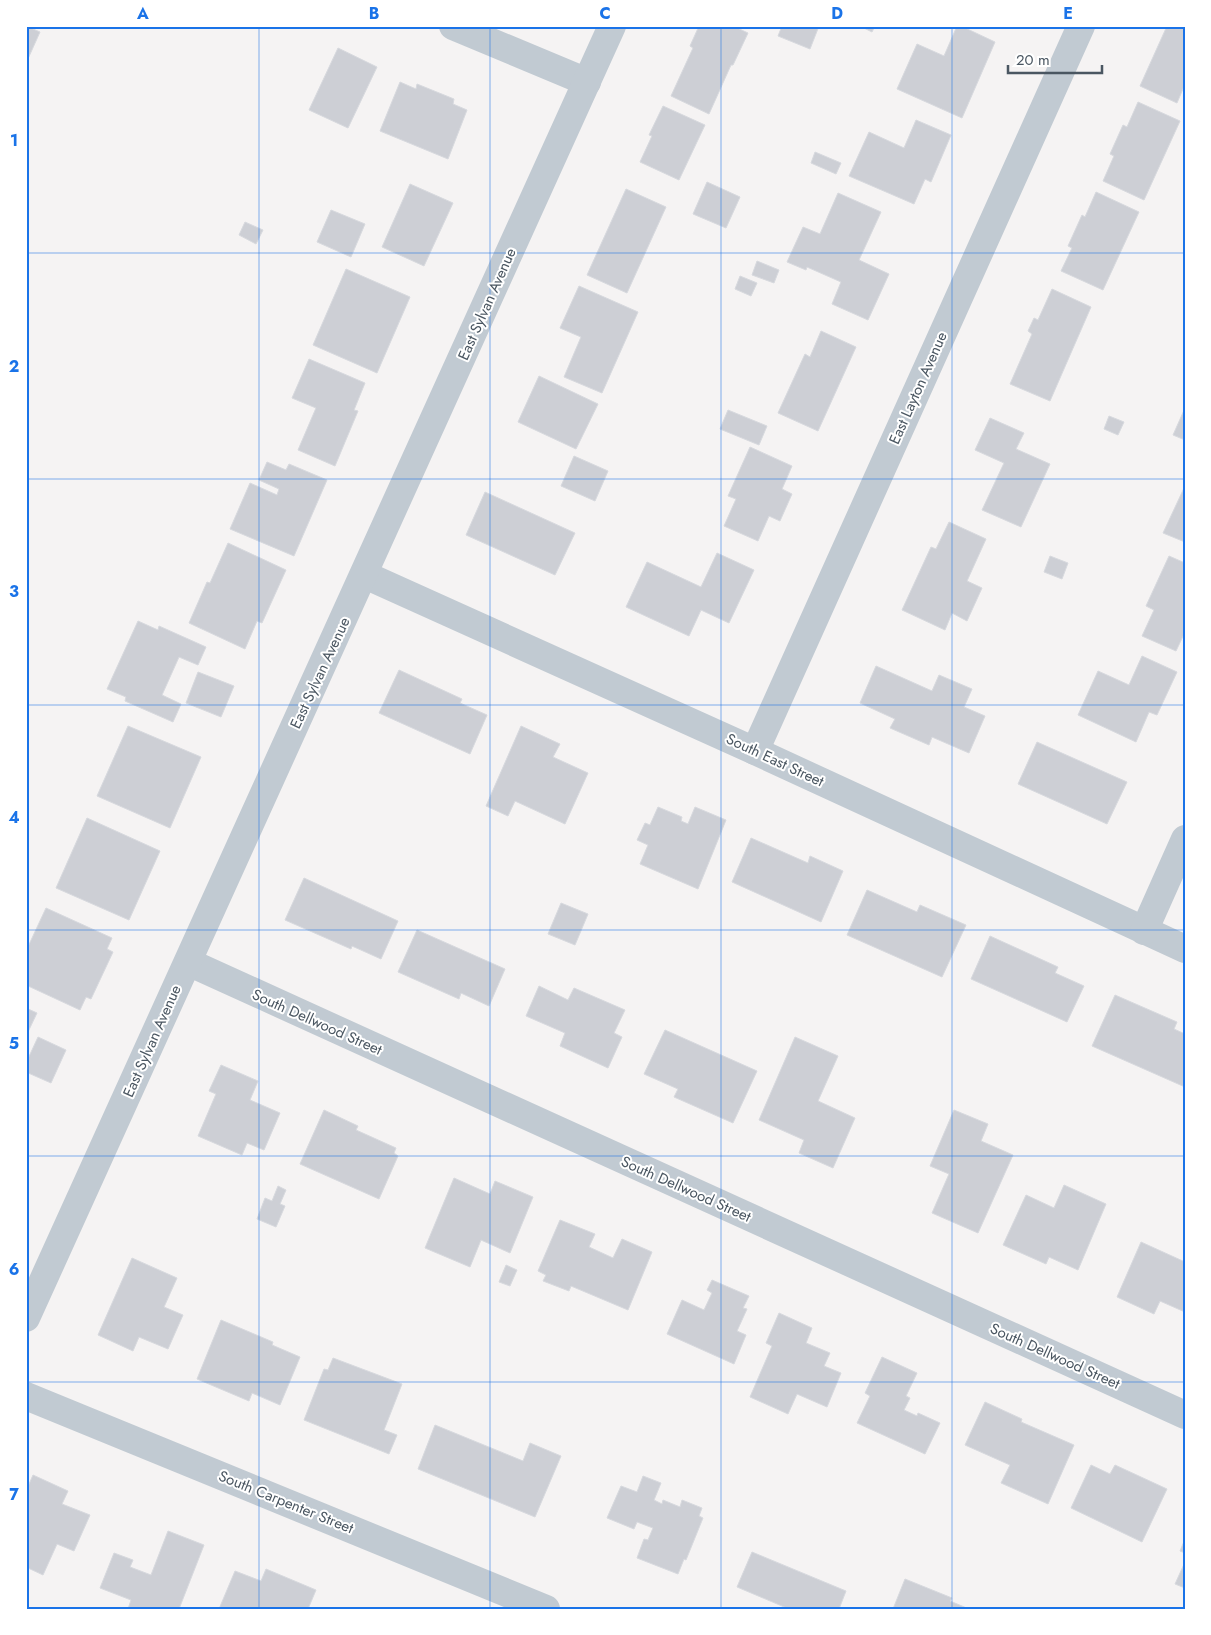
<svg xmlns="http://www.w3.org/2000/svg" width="1211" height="1635" viewBox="0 0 1211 1635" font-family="Jost,sans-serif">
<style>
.building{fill:#cdcfd5;stroke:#d7d9de}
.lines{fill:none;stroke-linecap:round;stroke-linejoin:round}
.street{stroke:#c1cad2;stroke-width:28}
.grid{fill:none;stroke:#1a73e8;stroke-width:1;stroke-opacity:0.55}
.labels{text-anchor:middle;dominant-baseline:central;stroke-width:4;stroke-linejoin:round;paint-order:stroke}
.street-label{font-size:15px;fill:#4a5661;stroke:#fff}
.neatline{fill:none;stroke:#1a73e8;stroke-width:2}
.grid-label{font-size:16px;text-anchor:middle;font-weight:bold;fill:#1a73e8}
</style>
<rect width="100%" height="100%" fill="#f5f3f3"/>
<g class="building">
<path d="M26,26L40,32L27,61H26Z"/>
<path d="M699,26H733L748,33L733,65H731L709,114L671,96L693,48L690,46Z"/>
<path d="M782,26H819L810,49L778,36Z"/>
<path d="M860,26H875L872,32Z"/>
<path d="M957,26H961L995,42L962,118L897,89L917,44L944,56Z"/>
<path d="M1167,26H1185V84L1177,103L1140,86Z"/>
<path d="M338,48L377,67L348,128L309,110Z"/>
<path d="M400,82L416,89L417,84L454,99L453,104L467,110L448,159L380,131Z"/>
<path d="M1138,102L1180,121L1144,200L1103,181L1114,156L1110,154L1123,125L1127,127Z"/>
<path d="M663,106L705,125L679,180L640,162L652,136L649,135Z"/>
<path d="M916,120L951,135L931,182L925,179L914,204L849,176L869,132L904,148Z"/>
<path d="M815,152L841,163L836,174L811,163Z"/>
<path d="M707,182L740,197L726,228L693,214Z"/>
<path d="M410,184L453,203L424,266L382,247Z"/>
<path d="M626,189L666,207L627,293L587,275Z"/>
<path d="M1096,192L1139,212L1103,290L1061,271L1072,248L1068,246L1082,215L1085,217Z"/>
<path d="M838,193L881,212L859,260L889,274L868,320L832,304L841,282L807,267L806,270L787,262L803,227L820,234Z"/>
<path d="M331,210L365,224L351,257L317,242Z"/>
<path d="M245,222L263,230L256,244L239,235Z"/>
<path d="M757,261L779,270L774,283L752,275Z"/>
<path d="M346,269L410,297L377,373L313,345Z"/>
<path d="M740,276L757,283L751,296L735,289Z"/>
<path d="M579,286L638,312L602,393L564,377L581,337L560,328Z"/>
<path d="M1052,289L1091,307L1050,401L1010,384L1032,334L1028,331L1034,318L1038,320Z"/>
<path d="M821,331L856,347L818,431L778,413L805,354L810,357Z"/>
<path d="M309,359L365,383L354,410L358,411L335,466L298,450L316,408L292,398Z"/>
<path d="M539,376L598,404L576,449L518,422Z"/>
<path d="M1185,408V440L1173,435Z"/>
<path d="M728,410L767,426L759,445L720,429Z"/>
<path d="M1109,416L1124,422L1118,435L1104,429Z"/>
<path d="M990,418L1024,433L1016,449L1050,464L1021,527L982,510L1004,463L975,450Z"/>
<path d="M750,447L792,466L782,489L792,494L780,521L769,516L758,541L724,526L736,499L728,496Z"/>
<path d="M574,456L608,471L595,501L561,486Z"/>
<path d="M267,462L286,470L289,464L327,480L294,556L230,529L250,483L277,495L279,489L259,480Z"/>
<path d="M1184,488H1185V542L1163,533Z"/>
<path d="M485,492L575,533L555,575L466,535Z"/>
<path d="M949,522L986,539L967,581L982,588L967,621L952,613L945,630L902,610L931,547L936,549Z"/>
<path d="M228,543L286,570L262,623L257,621L245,649L189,623L207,582L210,583Z"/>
<path d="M717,553L754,570L729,623L701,610L689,636L626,607L647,562L701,587Z"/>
<path d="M1050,556L1068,563L1062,579L1044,572Z"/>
<path d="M1169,556L1185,563V632L1176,651L1142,636L1154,610L1146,606Z"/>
<path d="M138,621L158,630L159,626L206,647L198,665L179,657L162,695L181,704L173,722L125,701L126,697L107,689Z"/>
<path d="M1142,656L1177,672L1157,715L1149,712L1136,742L1078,715L1098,671L1129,685Z"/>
<path d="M876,666L932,691L939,675L972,689L964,707L985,716L969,753L932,737L929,745L890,728L895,719L860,703Z"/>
<path d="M399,670L462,699L460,703L487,715L470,754L379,713Z"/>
<path d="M198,672L234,686L221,717L186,703Z"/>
<path d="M128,726L201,757L170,828L97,796Z"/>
<path d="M521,726L560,744L553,757L588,773L565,824L515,801L508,816L486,806Z"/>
<path d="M1037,742L1127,782L1107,824L1018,784Z"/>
<path d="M658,807L682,817L681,821L688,824L695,807L726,820L698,889L640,864L648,845L637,840L645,823L650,825Z"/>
<path d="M87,818L160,851L129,920L56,888Z"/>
<path d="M751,838L808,863L810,856L843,871L821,922L732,882Z"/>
<path d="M304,878L398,921L381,959L352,946L351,949L285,920Z"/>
<path d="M867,890L917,912L920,905L966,925L942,977L847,935Z"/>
<path d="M561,903L588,914L575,945L548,934Z"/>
<path d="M46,908L112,938L107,949L113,952L91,999L86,997L80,1010L26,985V951Z"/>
<path d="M417,930L505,969L489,1006L461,993L459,999L398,972Z"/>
<path d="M990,936L1058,967L1055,973L1084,986L1067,1022L971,979Z"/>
<path d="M539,986L568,1000L574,988L625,1010L614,1033L622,1037L608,1068L560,1046L565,1033L526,1016Z"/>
<path d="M1115,995L1177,1022L1174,1029L1185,1034V1087L1092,1046Z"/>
<path d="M26,1008L37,1013L27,1034H26Z"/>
<path d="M665,1030L757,1071L733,1123L674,1097L678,1089L644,1074Z"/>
<path d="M38,1037L66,1050L51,1083L26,1072V1063Z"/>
<path d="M795,1037L838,1056L818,1101L855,1118L833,1168L799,1153L804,1140L759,1120Z"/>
<path d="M221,1065L258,1081L250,1100L280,1113L264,1150L247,1143L242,1155L198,1136L216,1094L209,1091Z"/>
<path d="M324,1110L358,1126L356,1130L396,1148L394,1153L398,1156L379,1199L300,1164Z"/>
<path d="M954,1110L988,1124L981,1141L1013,1155L978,1233L932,1213L949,1174L930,1166Z"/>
<path d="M454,1178L490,1194L495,1181L533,1197L510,1253L481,1240L470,1267L425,1248Z"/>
<path d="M1064,1185L1106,1204L1078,1270L1049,1257L1046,1264L1003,1245L1026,1195L1054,1208Z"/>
<path d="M278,1186L286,1190L280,1204L285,1206L276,1227L257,1219L265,1198L272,1201Z"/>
<path d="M560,1220L595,1234L589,1247L613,1258L622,1239L652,1252L628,1310L571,1286L569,1291L543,1281L546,1275L538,1271Z"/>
<path d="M1141,1242L1185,1262V1312L1160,1301L1154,1314L1117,1297Z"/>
<path d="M132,1258L177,1278L164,1307L183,1315L168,1349L139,1337L133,1351L98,1335Z"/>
<path d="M506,1265L517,1270L510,1286L499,1282Z"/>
<path d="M712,1280L749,1296L743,1308L747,1309L737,1331L746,1335L734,1364L667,1334L682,1300L704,1310L712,1293L707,1290Z"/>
<path d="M779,1313L812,1328L806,1343L830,1353L824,1366L841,1373L827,1407L797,1394L788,1414L750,1397L772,1346L766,1343Z"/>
<path d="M221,1320L273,1342L272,1345L300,1357L280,1405L252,1393L249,1401L197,1379Z"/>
<path d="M882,1357L917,1373L906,1396L910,1398L904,1410L917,1416L918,1413L940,1423L925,1454L857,1423L870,1396L865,1393Z"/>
<path d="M333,1358L402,1384L384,1430L397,1435L389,1454L304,1420L324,1369L328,1370Z"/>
<path d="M985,1402L1022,1419L1021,1422L1074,1445L1048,1504L1001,1483L1010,1465L965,1445Z"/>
<path d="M435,1425L523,1461L530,1443L561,1456L535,1517L418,1469Z"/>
<path d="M1091,1465L1110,1474L1115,1465L1167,1489L1142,1542L1071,1508Z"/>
<path d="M33,1475L68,1491L62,1504L90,1515L74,1551L57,1544L43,1575L26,1567V1491Z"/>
<path d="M643,1476L661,1483L654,1500L662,1504L663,1500L680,1507L682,1500L702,1508L699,1516L703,1518L686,1560L684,1559L678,1574L637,1558L644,1539L648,1540L653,1528L637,1522L634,1529L607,1518L621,1486L637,1492Z"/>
<path d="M168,1531L204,1545L179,1609H128L131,1600L100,1588L114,1553L133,1560L130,1567L151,1575Z"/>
<path d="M1185,1539V1553L1180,1551Z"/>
<path d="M752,1552L846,1591L839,1609H789L737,1587Z"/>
<path d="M1185,1562V1588L1175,1584Z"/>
<path d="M266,1569L316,1590L308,1609H219L235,1571L261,1581Z"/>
<path d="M905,1579L952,1598L950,1601L969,1609H893Z"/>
</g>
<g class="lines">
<g class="street">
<path d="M453,26L587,82"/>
<path d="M365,575L755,751L1185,949"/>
<path d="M755,751L1081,26"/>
<path d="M1144,931L1185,839"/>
<path d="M188,962L1185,1415"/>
<path d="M26,1318L612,26"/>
<path d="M26,1396L546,1609"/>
</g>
</g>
<path class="grid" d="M259,26V1609M490,26V1609M721,26V1609M952,26V1609M26,253H1185M26,479H1185M26,705H1185M26,930H1185M26,1156H1185M26,1382H1185"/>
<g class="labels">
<g class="street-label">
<text transform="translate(487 304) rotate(-66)">East Sylvan Avenue</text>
<text transform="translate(918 388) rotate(-66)">East Layton Avenue</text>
<text transform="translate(320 673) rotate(-65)">East Sylvan Avenue</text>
<text transform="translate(775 760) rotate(25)">South East Street</text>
<text transform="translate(317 1022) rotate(24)">South Dellwood Street</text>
<text transform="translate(152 1041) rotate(-66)">East Sylvan Avenue</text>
<text transform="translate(686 1189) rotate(24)">South Dellwood Street</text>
<text transform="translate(1055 1356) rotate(24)">South Dellwood Street</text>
<text transform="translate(286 1502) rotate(22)">South Carpenter Street</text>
</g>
</g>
<rect width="1211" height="1635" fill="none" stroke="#ffffff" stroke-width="55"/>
<path d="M1008 65v8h94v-8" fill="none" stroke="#4a5661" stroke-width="2.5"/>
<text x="1016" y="65" font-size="15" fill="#4a5661" stroke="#ffffff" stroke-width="4" paint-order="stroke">20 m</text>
<rect x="28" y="28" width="1156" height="1580" class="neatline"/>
<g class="grid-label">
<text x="143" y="19">A</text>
<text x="374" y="19">B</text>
<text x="605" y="19">C</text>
<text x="837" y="19">D</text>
<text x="1068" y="19">E</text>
<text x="14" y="146">1</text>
<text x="14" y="372">2</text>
<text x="14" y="597">3</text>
<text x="14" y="823">4</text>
<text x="14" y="1049">5</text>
<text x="14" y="1275">6</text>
<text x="14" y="1500">7</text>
</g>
</svg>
